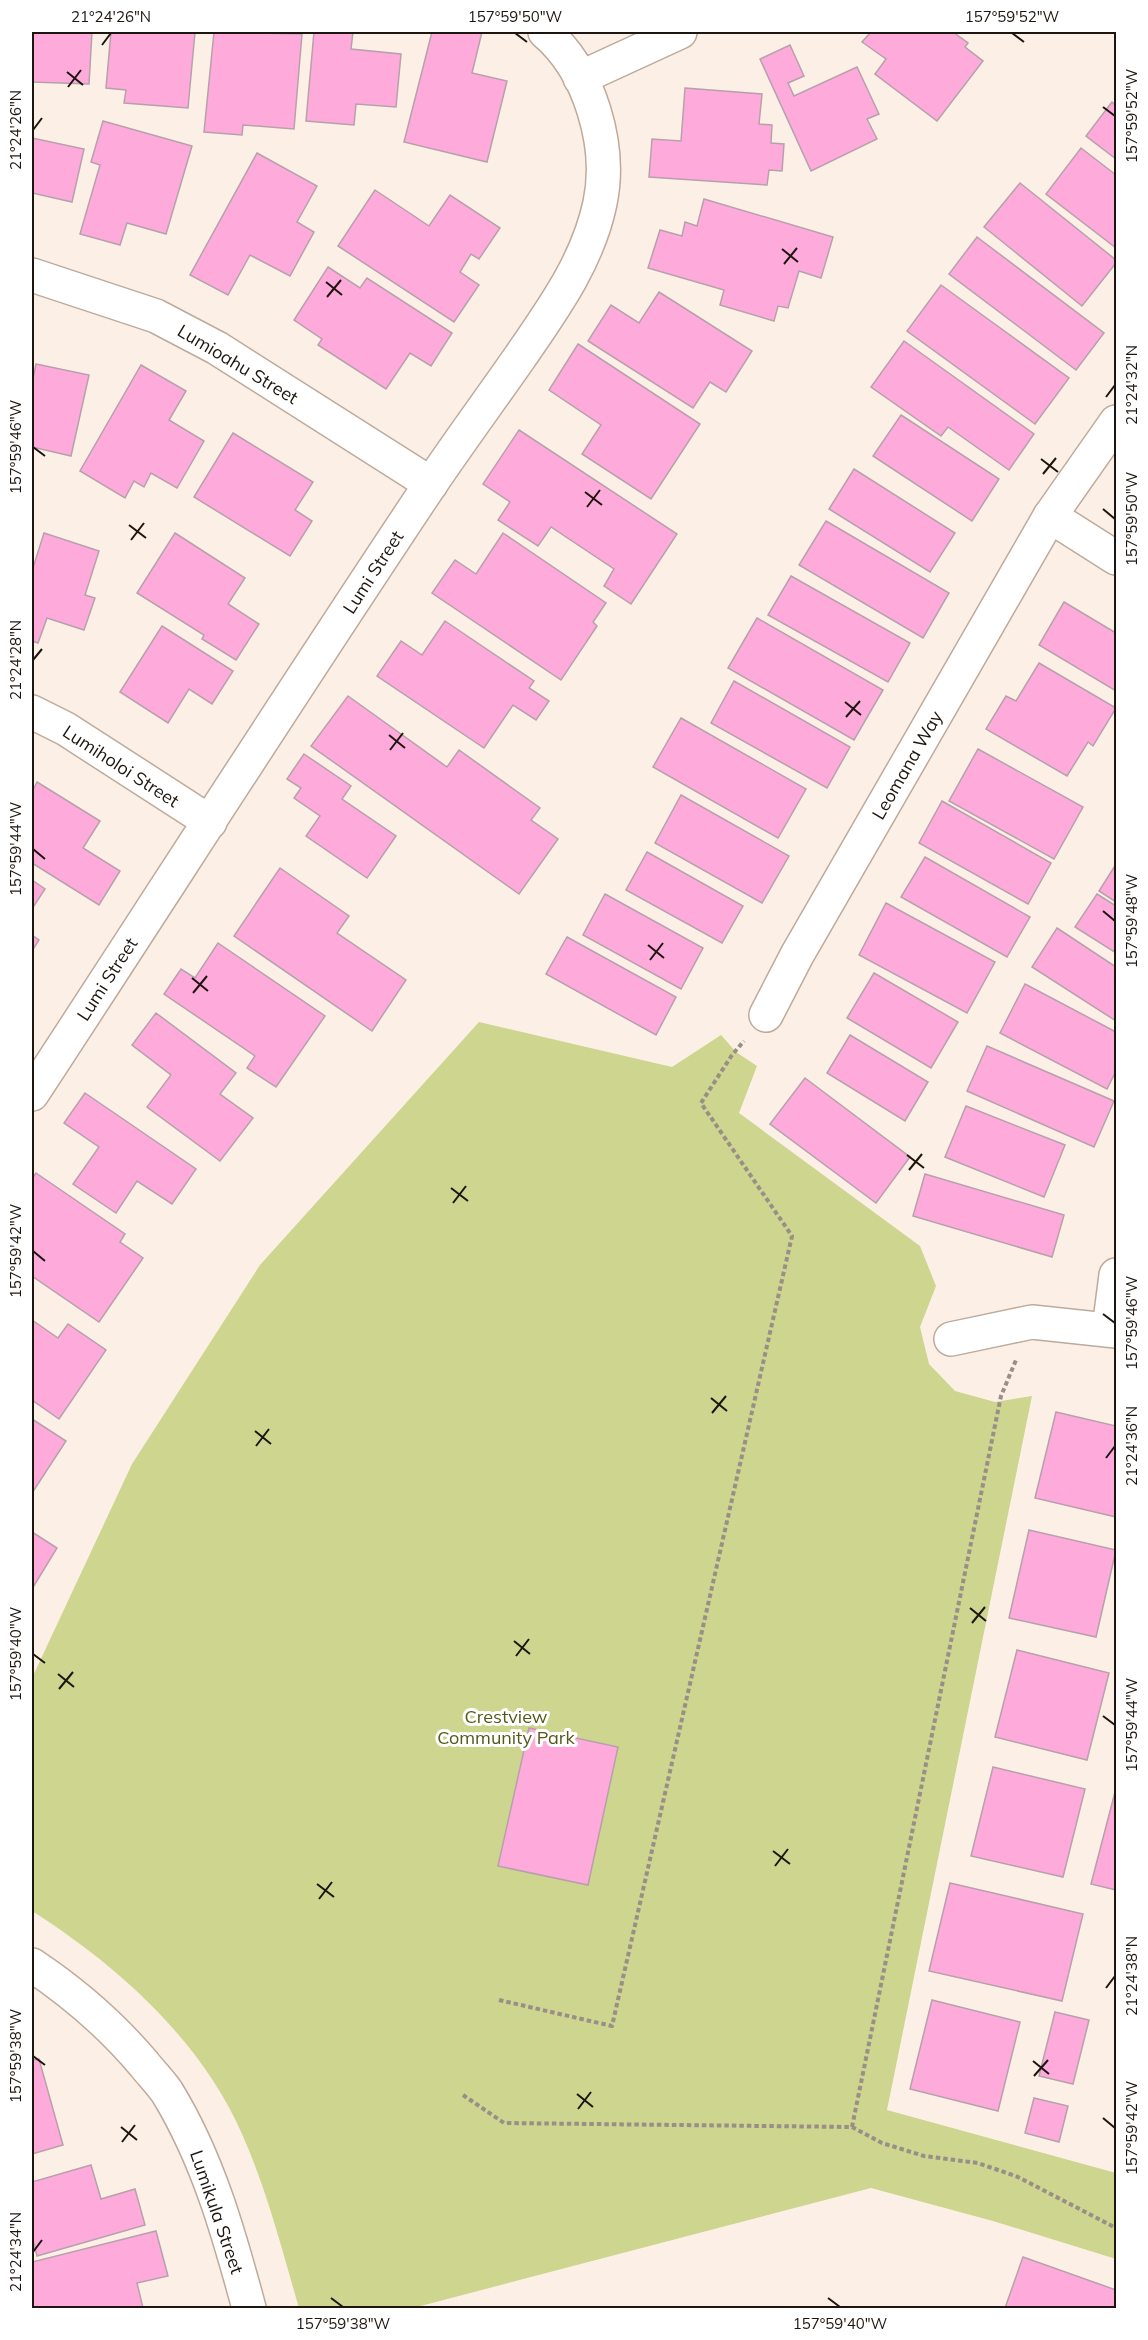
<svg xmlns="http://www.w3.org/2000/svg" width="1148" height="2340" viewBox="0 0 1148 2340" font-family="Mulish,sans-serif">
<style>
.green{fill:#cdd58f}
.building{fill:#feabdb;stroke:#b7a0ac;stroke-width:1.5}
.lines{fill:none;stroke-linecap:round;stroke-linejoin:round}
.minor-casing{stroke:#beaa9b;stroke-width:36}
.path{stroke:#998f87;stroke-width:4;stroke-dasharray:4.5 3;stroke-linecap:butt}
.minor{stroke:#fff;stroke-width:33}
.ticks{fill:none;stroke:#1d1610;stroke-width:2}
.labels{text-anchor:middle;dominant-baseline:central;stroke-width:6;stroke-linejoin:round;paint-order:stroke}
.street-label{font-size:18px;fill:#1d1610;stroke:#fff}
.park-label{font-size:18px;fill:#545919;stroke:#fff}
.neatline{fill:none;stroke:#1d1610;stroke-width:2}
.ticks-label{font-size:15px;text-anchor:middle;fill:#1d1610}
</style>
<rect width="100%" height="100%" fill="#fcf0e6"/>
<path class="green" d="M479,1022L672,1067L721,1035L736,1052L757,1066L739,1113L920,1246L936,1286L920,1327L929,1364L955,1391L995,1402L1032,1396L887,2110L1116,2173V2259L993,2221L871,2188L413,2308H299C282,2250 267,2190 242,2134C201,2040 117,1965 32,1911V1678L132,1464L260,1265Z"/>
<g class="building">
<path d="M32,32H92L89,84L32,82Z"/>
<path d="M111,32H195L188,108L124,103L126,90L106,88Z"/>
<path d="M214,32L302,34L294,129L243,125L242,135L204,132Z"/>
<path d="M314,32H353L351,49L401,54L396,107L356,104L354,125L306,121Z"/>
<path d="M432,32H482L472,73L507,81L487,162L404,142Z"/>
<path d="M871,32H953L968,43L965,47L983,61L937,121L875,74L886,59L862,42Z"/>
<path d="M790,45L804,76L788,83L794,96L857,67L879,114L867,119L877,139L811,171L760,59Z"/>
<path d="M685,88L762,94L759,124L772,125L771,143L784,144L782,171L769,170L767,185L649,177L652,139L681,141Z"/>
<path d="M1112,102L1116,106V159L1086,136Z"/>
<path d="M103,121L192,146L166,234L127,223L120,245L80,234L100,165L91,162Z"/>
<path d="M32,138L84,149L72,202L32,193Z"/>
<path d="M1081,148L1116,175V248L1046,194Z"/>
<path d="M257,153L317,186L297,222L314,232L290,276L250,255L228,295L190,275Z"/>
<path d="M1020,183L1116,260V263L1082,306L984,227Z"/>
<path d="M375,190L429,226L450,195L500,228L479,259L471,254L460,272L479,285L454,322L338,246Z"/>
<path d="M704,199L833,237L821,278L799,271L788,308L778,306L774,321L720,305L724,290L648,268L660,230L682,236L685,222L697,226Z"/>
<path d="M977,237L1104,333L1076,370L949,274Z"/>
<path d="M328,267L360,288L367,278L452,333L431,366L410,353L386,389L318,345L322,339L294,320Z"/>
<path d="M941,285L1069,378L1035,424L907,331Z"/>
<path d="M659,292L752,351L726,392L710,382L693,408L588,341L611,305L639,323Z"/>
<path d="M904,341L1034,434L1009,470L948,427L941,436L871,387Z"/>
<path d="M578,344L700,424L651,499L582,454L601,425L549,390Z"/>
<path d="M36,364L89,375L71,456L32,447V384Z"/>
<path d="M141,365L186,391L169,420L204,441L177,488L151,473L144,487L134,481L125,498L80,471Z"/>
<path d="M901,415L999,479L972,521L873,456Z"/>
<path d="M519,430L677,534L631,604L604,586L614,569L551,527L538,546L498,520L510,502L483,484Z"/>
<path d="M233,433L313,482L295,510L312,521L290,556L194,497Z"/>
<path d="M854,469L955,533L930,572L829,509Z"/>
<path d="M826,521L949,593L923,638L799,565Z"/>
<path d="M44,533L99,551L85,595L95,598L84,630L47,618L38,643L32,641V571Z"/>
<path d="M175,533L245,578L228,604L259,624L236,660L202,639L204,635L137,593Z"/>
<path d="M503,533L606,603L593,622L597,626L561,680L432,593L455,560L476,574Z"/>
<path d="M791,576L910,643L888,682L768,615Z"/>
<path d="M1064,602L1116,633V691L1039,645Z"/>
<path d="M757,618L883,690L854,740L728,668Z"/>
<path d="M445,621L534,681L529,688L549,701L536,720L513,705L484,748L377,676L401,641L422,655Z"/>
<path d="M162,626L233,671L212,704L189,689L168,723L120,692Z"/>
<path d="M1039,663L1116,708L1093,746L1088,742L1067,776L986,729L1006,696L1016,701Z"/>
<path d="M734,681L850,747L827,788L711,723Z"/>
<path d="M348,696L447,767L459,750L540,808L531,820L558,839L519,894L311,746Z"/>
<path d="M681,718L806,789L778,838L653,767Z"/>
<path d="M978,749L1083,807L1054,859L949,801Z"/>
<path d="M304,754L351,786L342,799L396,836L367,878L306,836L320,816L294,798L301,788L287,779Z"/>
<path d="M37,782L100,821L83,848L120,871L99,905L32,863V792Z"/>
<path d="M681,795L789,856L762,903L655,843Z"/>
<path d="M942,801L1051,863L1028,904L919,843Z"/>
<path d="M647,852L743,906L722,943L626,890Z"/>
<path d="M925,857L1030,917L1007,957L901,897Z"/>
<path d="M1116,864V902L1099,891Z"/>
<path d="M280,868L349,916L337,933L406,980L372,1031L234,936Z"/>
<path d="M32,880L45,889L32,909Z"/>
<path d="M605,894L703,948L681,989L583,935Z"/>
<path d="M1097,894L1116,906V953L1075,927Z"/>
<path d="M886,903L995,962L967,1013L859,955Z"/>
<path d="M1057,928L1116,967V1021L1032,967Z"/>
<path d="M32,935L39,940L32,951Z"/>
<path d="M567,937L676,997L656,1035L546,974Z"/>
<path d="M218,943L325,1016L276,1087L247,1068L255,1056L164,994L181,969L195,978Z"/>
<path d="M874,973L958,1022L931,1068L847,1018Z"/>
<path d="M1025,984L1116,1032V1071L1107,1089L1000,1033Z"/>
<path d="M156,1013L236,1073L220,1094L253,1118L220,1161L147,1107L171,1075L132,1045Z"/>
<path d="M850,1035L928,1082L905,1121L827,1073Z"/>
<path d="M987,1046L1114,1101L1094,1147L967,1091Z"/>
<path d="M805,1078L910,1157L876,1203L770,1124Z"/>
<path d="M85,1093L196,1169L172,1204L137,1181L116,1213L73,1184L99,1147L64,1123Z"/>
<path d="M966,1106L1065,1145L1044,1197L945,1157Z"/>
<path d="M36,1173L125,1234L120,1242L143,1258L99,1322L32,1276V1179Z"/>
<path d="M925,1174L1064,1215L1052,1257L913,1216Z"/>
<path d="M32,1320L58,1338L68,1324L106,1350L59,1419L32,1400Z"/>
<path d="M1056,1412L1116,1426V1517L1035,1498Z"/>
<path d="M32,1419L66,1441L34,1490L32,1489Z"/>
<path d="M1029,1530L1116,1550L1096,1637L1009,1618Z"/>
<path d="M32,1532L57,1548L32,1589Z"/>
<path d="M1017,1650L1109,1673L1087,1760L995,1737Z"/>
<path d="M529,1728L618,1747L588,1885L498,1866Z"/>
<path d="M993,1767L1085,1789L1063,1877L971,1856Z"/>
<path d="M1115,1792L1116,1793V1890L1091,1884Z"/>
<path d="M950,1883L1083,1914L1062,2001L929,1971Z"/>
<path d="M932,2000L1020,2022L998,2111L910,2089Z"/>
<path d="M1055,2012L1089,2020L1073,2084L1039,2076Z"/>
<path d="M32,2054L33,2060L39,2059L63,2145L32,2154Z"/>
<path d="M1034,2098L1068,2106L1059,2142L1025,2133Z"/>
<path d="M91,2165L101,2199L135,2189L145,2225L37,2256L32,2236V2182Z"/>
<path d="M156,2231L168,2276L137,2283L143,2308H32V2262Z"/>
<path d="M1023,2257L1116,2290V2308H1005Z"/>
</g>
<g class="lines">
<defs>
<g id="minor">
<path d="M580,78L680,32"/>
<path d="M32,275L156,316L217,348L431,484"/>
<path d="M1050,516L1116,558"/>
<path d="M32,712L66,729L210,822"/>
<path d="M766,1015L797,955L1050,516L1116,422"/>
<path d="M32,1094C165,891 295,687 430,485C459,442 490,400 520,357C553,309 588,261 600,203C612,146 590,70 545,32"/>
<path d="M1109,1329L1116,1275"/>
<path d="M951,1339L1032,1322L1116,1331"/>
<path d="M32,1965C74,1993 111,2025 144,2064C151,2073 160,2082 167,2092C208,2159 229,2234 249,2308"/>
</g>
</defs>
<use href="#minor" class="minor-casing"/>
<g class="path">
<path d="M499,2000L612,2026L792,1236L701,1103L732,1055L744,1041"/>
<path d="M463,2095L504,2123L852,2127L882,2143L924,2156L978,2163L1018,2177L1116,2228"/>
<path d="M852,2127L1001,1396L1016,1360"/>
</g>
<use href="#minor" class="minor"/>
</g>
<path class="ticks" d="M515,33L527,42M1012,33L1024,42M102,45L111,33M67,72L83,85M68,87L81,70M1103,107L1115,116M33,130L42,118M782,249L798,262M784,264L797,248M326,282L342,295M327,297L341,280M1106,397L1115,385M33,447L45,456M1041,459L1058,472M1043,474L1056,458M585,492L602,505M587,507L600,490M1103,509L1115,519M129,525L146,538M131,540L144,523M33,660L42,649M845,702L861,715M846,717L860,701M389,735L405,748M390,750L403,733M33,849L45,859M1103,911L1115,921M648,945L664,958M650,960L663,943M192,978L208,991M193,993L207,976M907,1155L924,1168M909,1170L922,1154M451,1188L468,1201M453,1203L466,1186M33,1251L45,1261M1103,1314L1115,1323M711,1398L727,1411M712,1413L726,1396M255,1431L271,1444M256,1446L269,1429M1106,1458L1115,1446M970,1608L986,1621M972,1623L985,1607M514,1641L530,1654M33,1654L45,1663M516,1656L529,1639M58,1674L74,1687M59,1689L73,1672M1103,1716L1115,1725M773,1851L790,1864M775,1866L788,1849M317,1884L334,1897M319,1899L332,1882M1106,1988L1115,1976M33,2056L45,2065M1033,2061L1049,2074M1034,2076L1048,2060M577,2094L593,2107M578,2109L591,2092M1103,2118L1115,2128M121,2127L137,2140M122,2142L135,2125M33,2252L42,2240M331,2298L343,2307M828,2298L840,2307"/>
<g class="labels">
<g class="street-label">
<text transform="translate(238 364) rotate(31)">Lumioahu Street</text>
<text transform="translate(373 572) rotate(-57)">Lumi Street</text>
<text transform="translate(907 765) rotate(-60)">Leomana Way</text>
<text transform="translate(121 766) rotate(33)">Lumiholoi Street</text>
<text transform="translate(107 979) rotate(-57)">Lumi Street</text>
<text transform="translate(217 2212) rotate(71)">Lumikula Street</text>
</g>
<g class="park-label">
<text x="506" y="1716">Crestview<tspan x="506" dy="21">Community Park</tspan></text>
</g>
</g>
<rect width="1148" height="2340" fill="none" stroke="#ffffff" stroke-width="66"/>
<rect x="33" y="33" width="1082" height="2274" class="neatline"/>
<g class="ticks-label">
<text x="111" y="22">21°24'26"N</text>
<text x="515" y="22">157°59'50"W</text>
<text x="1012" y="22">157°59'52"W</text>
<text transform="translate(1132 116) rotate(-90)" y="5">157°59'52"W</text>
<text transform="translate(16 130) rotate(-90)" y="5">21°24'26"N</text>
<text transform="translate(1132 385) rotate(-90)" y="5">21°24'32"N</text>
<text transform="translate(16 447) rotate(-90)" y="5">157°59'46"W</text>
<text transform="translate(1132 519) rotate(-90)" y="5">157°59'50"W</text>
<text transform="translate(16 660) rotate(-90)" y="5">21°24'28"N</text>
<text transform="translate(16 849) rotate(-90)" y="5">157°59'44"W</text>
<text transform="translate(1132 921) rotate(-90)" y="5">157°59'48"W</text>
<text transform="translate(16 1251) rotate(-90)" y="5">157°59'42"W</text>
<text transform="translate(1132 1323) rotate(-90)" y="5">157°59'46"W</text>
<text transform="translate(1132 1446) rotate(-90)" y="5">21°24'36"N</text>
<text transform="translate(16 1654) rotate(-90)" y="5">157°59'40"W</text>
<text transform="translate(1132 1725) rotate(-90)" y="5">157°59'44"W</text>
<text transform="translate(1132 1976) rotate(-90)" y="5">21°24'38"N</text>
<text transform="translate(16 2056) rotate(-90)" y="5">157°59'38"W</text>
<text transform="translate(1132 2128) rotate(-90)" y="5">157°59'42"W</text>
<text transform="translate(16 2252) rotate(-90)" y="5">21°24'34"N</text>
<text x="343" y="2329">157°59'38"W</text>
<text x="840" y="2329">157°59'40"W</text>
</g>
</svg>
